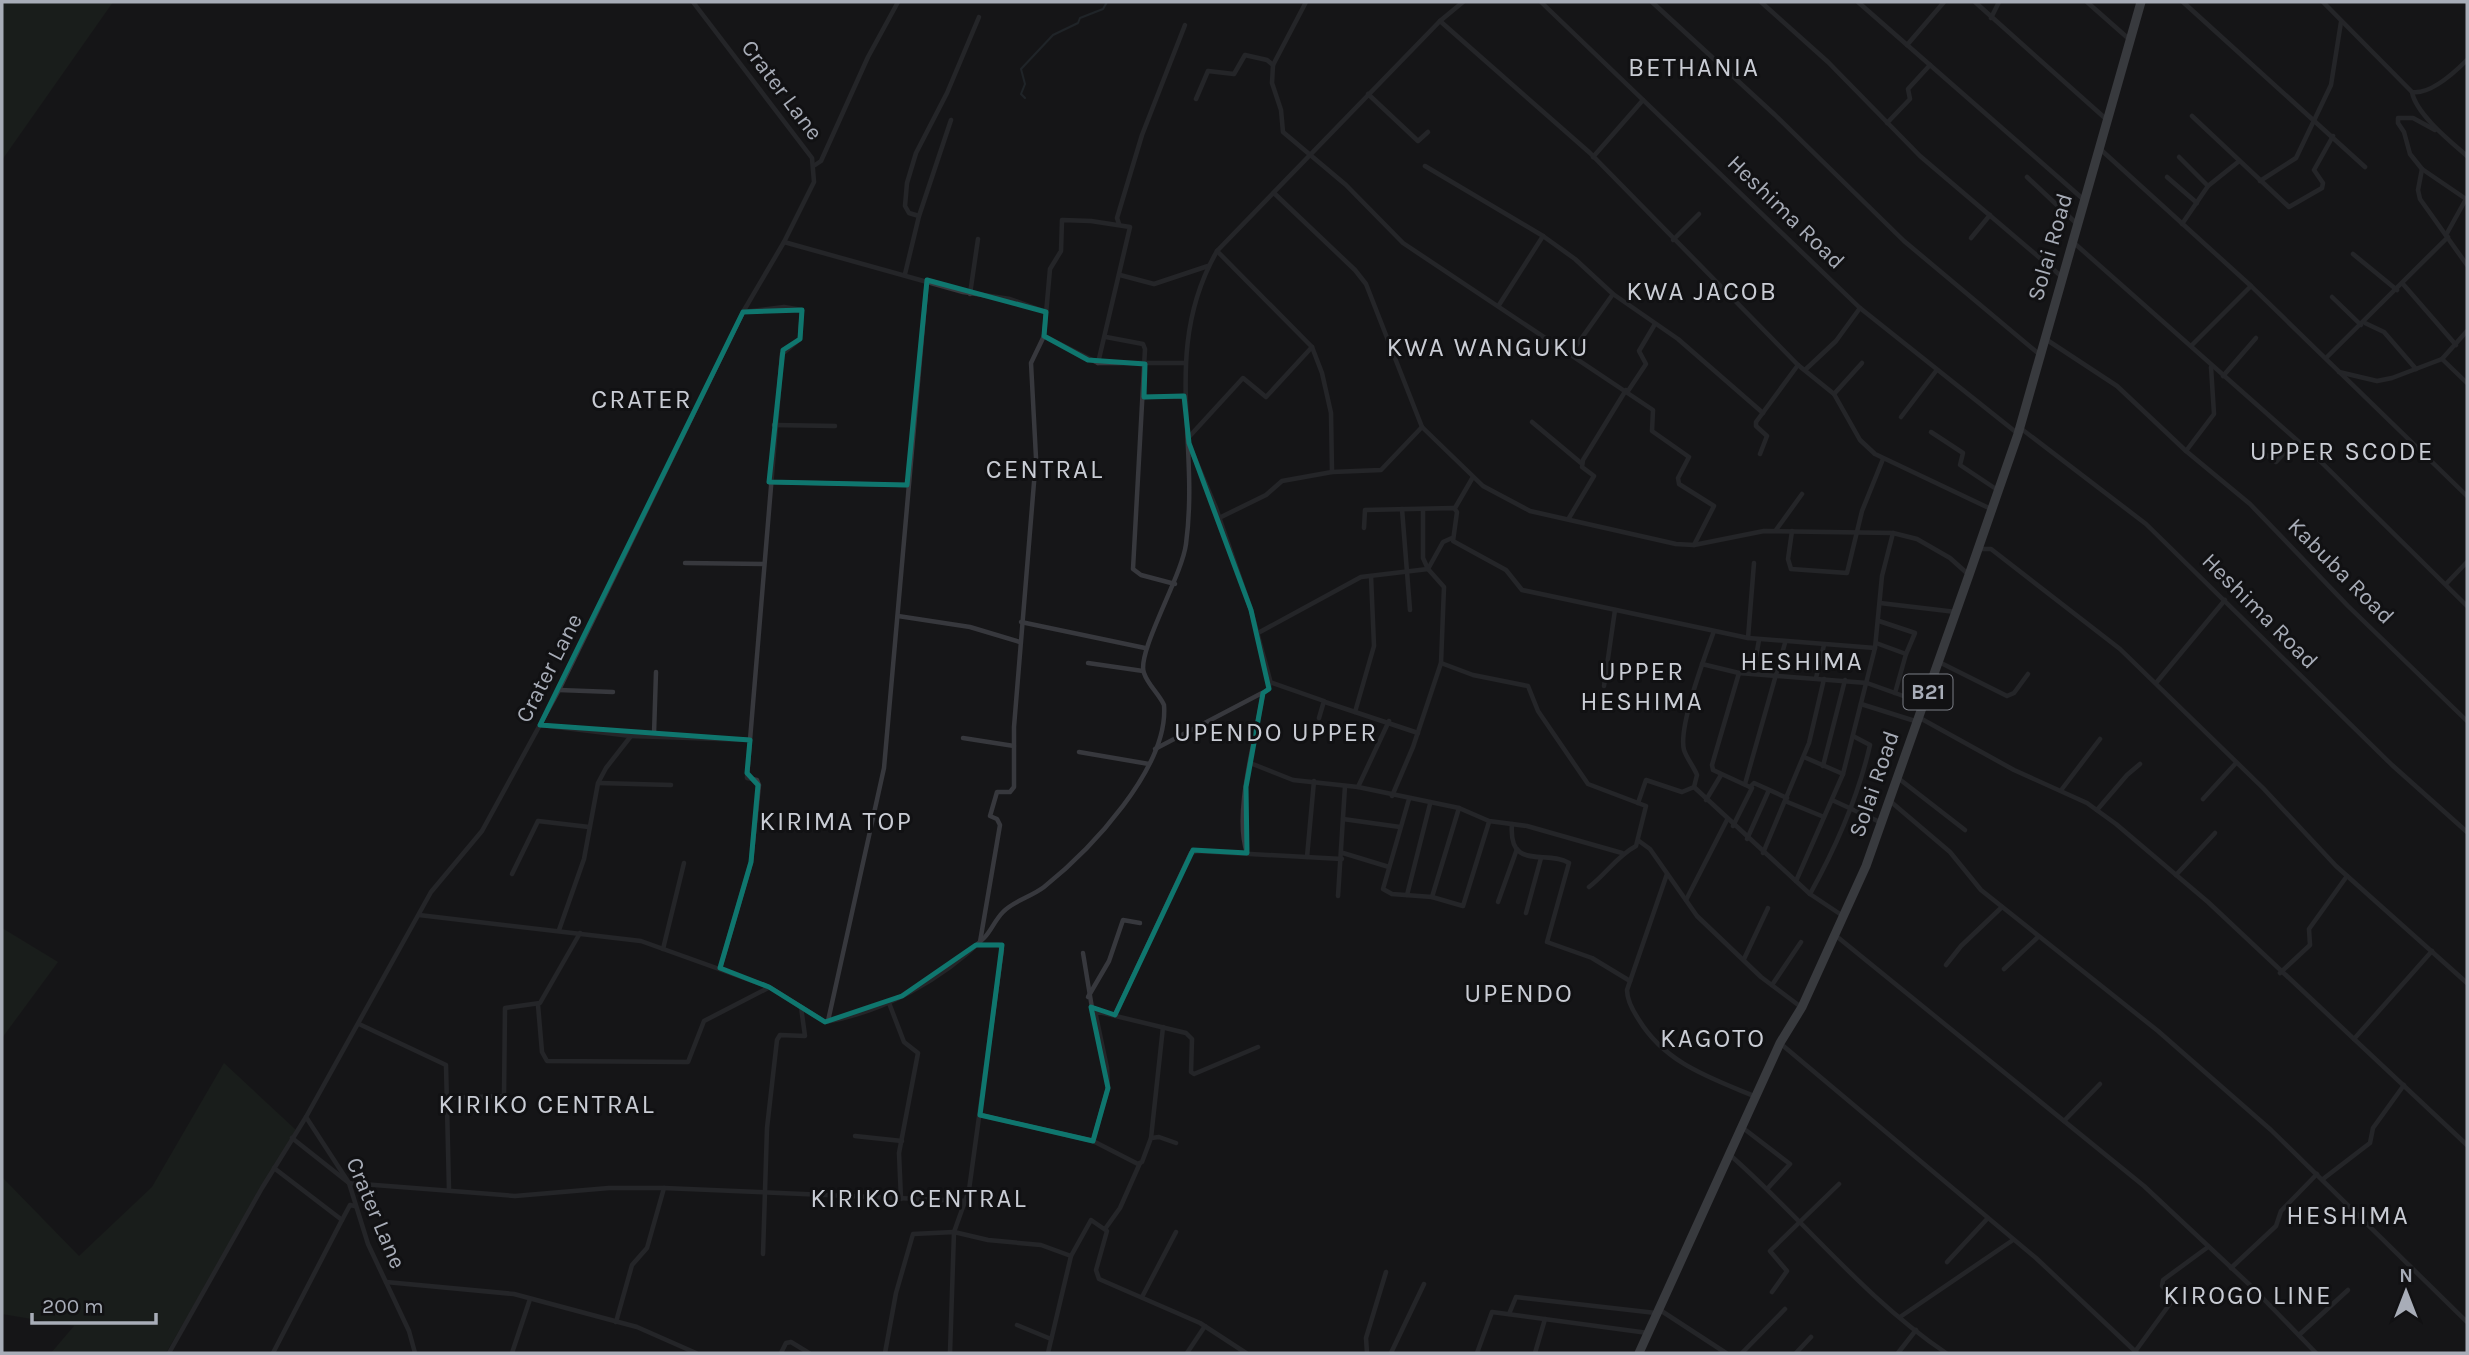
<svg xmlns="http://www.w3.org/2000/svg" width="2469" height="1355" viewBox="0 0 2469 1355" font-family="Karla,sans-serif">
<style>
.green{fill:#1e261f}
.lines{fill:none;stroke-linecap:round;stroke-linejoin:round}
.stream{stroke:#2c353c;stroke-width:2}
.street{stroke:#37383d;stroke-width:4.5}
.highway{stroke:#63666e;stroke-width:9}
.marked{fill:none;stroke:#0f766e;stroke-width:5;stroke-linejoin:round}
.labels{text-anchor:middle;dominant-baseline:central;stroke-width:6;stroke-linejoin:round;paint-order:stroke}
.shield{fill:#111113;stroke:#7b7e86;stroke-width:2}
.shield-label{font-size:21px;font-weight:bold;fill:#a8adb8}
.street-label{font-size:23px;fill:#a8adb8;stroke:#111113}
.quarter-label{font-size:26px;letter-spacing:2px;fill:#c9ccd4;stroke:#111113}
</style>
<rect width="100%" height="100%" fill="#161618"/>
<g class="green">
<path d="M2,2H113L2,160Z"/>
<path d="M2,928L58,962L2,1038Z"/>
<path d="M224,1063L296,1130L166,1353H51L74,1326L2,1314V1177L79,1256L152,1187Z"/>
</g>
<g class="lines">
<path class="stream" d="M1025,98L1021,94L1025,84L1021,69L1053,35L1078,23L1080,18L1103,9L1107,2"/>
<g class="street">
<path d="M1306,2L1273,65L1272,83L1281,110L1283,132L1346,185L1403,243L1653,410L1652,431L1689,457L1678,478L1679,484L1714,506L1694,545"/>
<path d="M1541,2L1860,308L2017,433"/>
<path d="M1652,2L1775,115L1904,241L2039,354"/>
<path d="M1761,2L1828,62L1920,156L2061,276"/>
<path d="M1858,2L2083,199"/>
<path d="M1975,2L2106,119"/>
<path d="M2087,2L2130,40"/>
<path d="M2183,2L2365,167"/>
<path d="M2323,2L2412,92C2431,95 2455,72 2467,60"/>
<path d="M1991,18L1999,2"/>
<path d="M1440,21L1590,153L1798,365L1834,394L1860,440L1875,454L1991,509"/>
<path d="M1907,45L1944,2"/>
<path d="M2412,92C2416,114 2451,142 2467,156"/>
<path d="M1368,94L1418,141L1428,132"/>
<path d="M1196,99L1208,71L1234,74L1245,55L1267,60L1273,65"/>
<path d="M2192,116L2289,207L2322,188L2323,183L2314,170L2333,136"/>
<path d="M1887,123L1910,99L1908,89L1930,65"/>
<path d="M2435,130L2413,118H2398V123L2404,132L2410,154L2422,169L2466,199"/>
<path d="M2099,148L2251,286L2467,496"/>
<path d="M1593,157L1643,100"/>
<path d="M2179,157L2208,186"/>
<path d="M815,165L821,161L868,57L898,2"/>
<path d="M1425,166L1543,236L1575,259L1613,294L1678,339L1763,413"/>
<path d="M2422,169L2418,190L2420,199L2467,265"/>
<path d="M2027,177L2076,223"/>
<path d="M2167,177L2197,203"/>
<path d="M2260,181L2296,158L2331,85L2341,22"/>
<path d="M1275,194L1355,270L1366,284L1422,427L1483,486L1530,511L1676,544L1694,545L1764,531L1893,533L1917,539L1950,558L1969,575"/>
<path d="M919,216L909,213L905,206L907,183L916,153L947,93L979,17"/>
<path d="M1119,224L1117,218L1142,135L1185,25"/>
<path d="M2182,224L2208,186L2238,162"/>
<path d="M2446,235L2466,199"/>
<path d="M1971,238L1990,215"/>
<path d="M1673,240L1699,214"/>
<path d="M784,242L963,292L1010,299L1046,312"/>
<path d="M2073,242L2316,457L2467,606"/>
<path d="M1217,251L1312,347L1322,373L1331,413L1332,472"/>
<path d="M2353,254L2397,290"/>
<path d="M905,274L919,216L951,120"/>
<path d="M1120,275L1154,284L1208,266"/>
<path d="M2403,284L2456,345"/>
<path d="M970,294L978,239"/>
<path d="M2332,297L2361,325"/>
<path d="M1499,305L1543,236"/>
<path d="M743,312L784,307L802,310L800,339L782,354L750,740"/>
<path d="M2365,323L2384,332L2416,369"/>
<path d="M1044,336L1098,363H1184"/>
<path d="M1106,337L1143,344L1145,349L1133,569L1141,575L1175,584"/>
<path d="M2047,340L2117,386L2186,451L2250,504L2348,606L2467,721"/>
<path d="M2191,346L2251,286"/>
<path d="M1571,353L1613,294"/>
<path d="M2326,358L2448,237"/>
<path d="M2442,359L2467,383"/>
<path d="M1805,370L1836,341L1860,308"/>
<path d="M2339,372L2377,381L2392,378L2442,359L2467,331"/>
<path d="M2223,376L2256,338"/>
<path d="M1628,391L1646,364L1639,351L1655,324"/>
<path d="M1834,394L1862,363"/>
<path d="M1144,397L1184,396"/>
<path d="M1901,417L1936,371"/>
<path d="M1532,422L1581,463"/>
<path d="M774,425L835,426"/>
<path d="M2019,427L2146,524L2392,765L2467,832"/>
<path d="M1931,432L1963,453L1960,465L1996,489"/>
<path d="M1188,438L1243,378L1266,397L1312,347"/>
<path d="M1190,447L1216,508L1251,610L1270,680L1269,689L1263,693C1257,736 1233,812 1247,853"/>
<path d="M2186,451L2214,414L2211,367"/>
<path d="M2261,451L2276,462L2296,440"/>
<path d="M1760,454L1767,436L1756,426V422L1798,365"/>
<path d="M769,482L907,485"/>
<path d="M1455,508L1473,477"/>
<path d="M1402,509L1410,610"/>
<path d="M1423,509V558L1428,569"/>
<path d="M1219,518L1266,495L1282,481L1332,472L1381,470L1422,427"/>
<path d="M1569,518L1594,476L1582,467L1583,460L1626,390"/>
<path d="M1364,528L1365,510L1454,508L1457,512L1453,541L1506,570L1522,590L1748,638L1875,648"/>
<path d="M1776,530L1802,494"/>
<path d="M1792,531L1788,559L1791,569L1847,573L1862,511L1883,459"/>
<path d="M1981,549H1991L2120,649L2263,788L2336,866L2467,983"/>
<path d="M685,563L764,564"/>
<path d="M1428,569L1443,542L1452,538"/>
<path d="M2446,584L2467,562"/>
<path d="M1880,603L1956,612"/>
<path d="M898,616L970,627L1020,642"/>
<path d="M1879,621L1915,633L1906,654"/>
<path d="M1021,622L1145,648"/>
<path d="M1258,633L1361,577L1428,569L1444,587L1441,663L1413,747L1392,796"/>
<path d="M1748,638L1754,563"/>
<path d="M1876,643L1906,654L1895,693"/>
<path d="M1939,662L2007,696L2014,693L2028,674"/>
<path d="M1088,663L1143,671"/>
<path d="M1441,663L1473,675L1528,686L1538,711L1588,784L1646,806L1636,846C1617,856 1606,874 1589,887"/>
<path d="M1702,664L1739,673L1867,683L1923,703"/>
<path d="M1753,673L1759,640"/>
<path d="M1816,678L1824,645"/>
<path d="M1270,682L1324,701L1319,718"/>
<path d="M2156,683L2225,600"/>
<path d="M1604,686L1615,610"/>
<path d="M559,690L613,692"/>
<path d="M1325,702L1418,733"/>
<path d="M1861,704L1915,721"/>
<path d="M1355,712L1374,646L1371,576"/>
<path d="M1920,718L2014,770L2087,803L2116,824L2208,902L2467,1145"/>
<path d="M540,725L631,736L750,740L747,778L757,780L759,785L751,862L720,968"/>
<path d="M654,734L656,672"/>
<path d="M963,738L1014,746"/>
<path d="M1155,749L1262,693"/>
<path d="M1079,752L1149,764"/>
<path d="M1804,757L1843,774"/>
<path d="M1250,763L1293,780L1358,787L1459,808L1489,821L1527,826L1622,853"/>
<path d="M1823,766L1845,680"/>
<path d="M1898,778L1965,830"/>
<path d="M599,783L671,785"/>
<path d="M1745,784L1785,643"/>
<path d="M1358,787L1389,721"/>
<path d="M1694,787L1810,894L1843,916"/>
<path d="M1750,787L1754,783L1787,798"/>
<path d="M2062,789L2100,739"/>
<path d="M1409,799L1383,889L1392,894L1432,897L1463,906L1489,822"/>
<path d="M2203,799L2236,763"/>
<path d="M1706,800L1721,775"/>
<path d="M1832,800L1882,823"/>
<path d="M1785,801L1824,817"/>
<path d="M1890,801L1950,852L1981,890L2158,1031L2271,1130L2467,1322"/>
<path d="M1638,803L1646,780L1682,792L1694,787L1697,775C1694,767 1687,759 1684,750C1678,727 1705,656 1714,631"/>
<path d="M2097,810L2127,775L2140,764"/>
<path d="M1343,819L1400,827"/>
<path d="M1512,824C1508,872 1547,849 1569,863L1547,942L1592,958L1630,981"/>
<path d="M1733,826L1752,788L1713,770L1712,765L1739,673"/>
<path d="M1747,839L1769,790"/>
<path d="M1639,841L1650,849L1697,916L1761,977L1801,1007"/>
<path d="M1343,853L1389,867"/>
<path d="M1763,853L1809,743L1824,679"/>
<path d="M1307,857L1314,781"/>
<path d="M512,874L538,821L589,827"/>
<path d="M1667,874L1627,990C1627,1001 1633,1011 1639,1020C1666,1064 1711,1078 1756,1097"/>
<path d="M2176,875L2215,833"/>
<path d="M1796,881L1843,774L1875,648L1882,576L1893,533"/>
<path d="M1810,894C1836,847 1858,798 1870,745L1853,736"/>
<path d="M1407,895L1430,804"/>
<path d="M1338,896L1345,786"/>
<path d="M1432,897L1459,808"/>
<path d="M1686,900L1727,820"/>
<path d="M1498,902L1517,849"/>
<path d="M1526,913L1541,858"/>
<path d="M419,915L641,941L769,987L825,1022C883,1012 942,980 984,938C991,931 995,920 1003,912C1013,901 1031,897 1044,887C1089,851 1169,768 1164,705C1159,694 1148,685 1144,673C1136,653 1182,576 1186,544C1200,440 1161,349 1217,251L1440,21L1463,2"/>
<path d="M559,930L584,859L598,783L606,768L631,736"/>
<path d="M1835,935L2144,1186L2252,1287L2316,1353"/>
<path d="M980,942L1000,825L997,819L990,816L997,792H1010L1014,787V727L1036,458L1031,363L1044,336L1050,269L1061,251L1062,220L1091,221L1130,227L1098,363"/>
<path d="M663,949L684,863"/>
<path d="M1083,953L1093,1014"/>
<path d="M1744,959L1768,908"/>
<path d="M1946,965L1961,946L2002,907"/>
<path d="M2004,969L2038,937"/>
<path d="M2280,973L2310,945L2309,929L2347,876"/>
<path d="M1772,985L1801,942"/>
<path d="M1088,997L1109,961L1123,920L1140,923"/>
<path d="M889,1003L904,1042L918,1053L899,1153L901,1199"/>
<path d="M538,1005L542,1052L547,1061L688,1062L704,1021L768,988"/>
<path d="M1115,1015L1191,853L1197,851L1342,859"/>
<path d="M828,1021L884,768L927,280"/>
<path d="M359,1024L446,1065L449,1190"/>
<path d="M2354,1039L2432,951"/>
<path d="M1781,1044L2036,1258L2137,1353"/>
<path d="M448,1098L504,1096L505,1008L540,1003L580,933"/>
<path d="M980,1115L1093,1141L1138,1164L1142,1162L1151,1138L1159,1137L1176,1143"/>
<path d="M2064,1121L2100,1084"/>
<path d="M1743,1128L1790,1164L1768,1188"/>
<path d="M855,1136L902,1141"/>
<path d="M292,1138L349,1183L515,1196L609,1188H664L967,1201"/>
<path d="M1151,1138L1163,1027"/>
<path d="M1093,1141L1108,1088L1107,1068L1095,1011L1186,1033L1192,1039L1191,1072L1194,1074L1258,1047"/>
<path d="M1730,1155C1803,1219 1864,1298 1946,1353"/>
<path d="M2323,1179L2370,1143L2373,1128L2404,1085"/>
<path d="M342,1220L350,1205L355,1206"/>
<path d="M1105,1229L1120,1208L1140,1163"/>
<path d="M763,1254L767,1128L777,1040L780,1035L805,1036L801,1007"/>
<path d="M1947,1262L1987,1219"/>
<path d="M2231,1268L2276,1226L2281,1211L2317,1174"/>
<path d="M386,1282L514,1294L637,1327L696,1353"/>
<path d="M1772,1292L1787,1271L1770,1251L1839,1184"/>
<path d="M1142,1297L1176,1232"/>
<path d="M1660,1310L1726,1353"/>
<path d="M1509,1314L1516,1297L1656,1313"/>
<path d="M1900,1317L2013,1240"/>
<path d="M616,1322L632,1265L647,1248L664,1188"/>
<path d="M1017,1325L1051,1339"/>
<path d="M2299,1335L2348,1290"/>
<path d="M169,1353L262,1188L306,1117"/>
<path d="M273,1353L342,1220L274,1168"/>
<path d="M415,1353L409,1331L368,1244L349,1183L306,1117L431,892L482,831L559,690L743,312L784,242L814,182L812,158L693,2"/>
<path d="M512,1353L530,1299"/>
<path d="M781,1353L786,1343L791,1342L809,1353"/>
<path d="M885,1353L896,1293L913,1234L954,1232L988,1240L1041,1245L1071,1256L1091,1220L1107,1231L1096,1270L1099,1279L1200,1323L1246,1353"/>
<path d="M950,1353L954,1232L969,1190L1002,949L999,945H977"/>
<path d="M1048,1353L1071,1256"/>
<path d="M1187,1353L1205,1326"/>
<path d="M1367,1353L1366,1338L1386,1272"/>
<path d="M1391,1353L1424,1284"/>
<path d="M1477,1353L1492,1312L1648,1333"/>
<path d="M1535,1353L1545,1319"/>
<path d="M1742,1353L1785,1309"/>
<path d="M1796,1353L1811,1337"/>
<path d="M1898,1353L1916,1330"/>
<path d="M2134,1353L2172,1301L2171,1295L2162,1286L2163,1280L2208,1247"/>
</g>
<path class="highway" d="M1639,1353L1780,1043L1802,1007L1866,866L1969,575L2018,434L2141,2"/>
</g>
<path d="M0 0H2469V1355H0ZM927,280L1046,312L1044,336L1088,360L1145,364L1144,397L1184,396L1189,443L1251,610L1269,689L1263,693L1246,787L1247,853L1193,850L1115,1015L1091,1007L1108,1088L1093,1141L980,1115L1002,945H976L902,996L825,1022L769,987L720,968L751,862L758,785L747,773L750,740L540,725L743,312L802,310L800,339L783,350L769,482L907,485Z" fill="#161618" fill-opacity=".55" fill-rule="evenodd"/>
<path class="marked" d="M927,280L1046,312L1044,336L1088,360L1145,364L1144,397L1184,396L1189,443L1251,610L1269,689L1263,693L1246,787L1247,853L1193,850L1115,1015L1091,1007L1108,1088L1093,1141L980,1115L1002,945H976L902,996L825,1022L769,987L720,968L751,862L758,785L747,773L750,740L540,725L743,312L802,310L800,339L783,350L769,482L907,485Z"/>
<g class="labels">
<rect class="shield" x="1903.5" y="674.5" width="49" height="35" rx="5"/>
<g class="shield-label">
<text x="1928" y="692">B21</text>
</g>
<g class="street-label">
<text transform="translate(782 90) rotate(53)">Crater Lane</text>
<text transform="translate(1786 212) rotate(44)">Heshima Road</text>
<text transform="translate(2050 247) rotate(-74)">Solai Road</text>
<text transform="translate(2341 571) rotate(45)">Kabuba Road</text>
<text transform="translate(2260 611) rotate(45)">Heshima Road</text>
<text transform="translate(549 668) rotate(-63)">Crater Lane</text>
<text transform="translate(1874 784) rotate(-71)">Solai Road</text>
<text transform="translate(376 1213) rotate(67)">Crater Lane</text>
</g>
<g class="quarter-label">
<text x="1694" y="67">BETHANIA</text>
<text x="1702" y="291">KWA JACOB</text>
<text x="1488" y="347">KWA WANGUKU</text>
<text x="642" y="399">CRATER</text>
<text x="2342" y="451">UPPER SCODE</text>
<text x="1045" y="469">CENTRAL</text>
<text x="1802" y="661">HESHIMA</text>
<text x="1642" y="671">UPPER<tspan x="1642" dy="30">HESHIMA</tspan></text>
<text x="1276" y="732">UPENDO UPPER</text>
<text x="836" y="821">KIRIMA TOP</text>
<text x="1519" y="993">UPENDO</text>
<text x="1713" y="1038">KAGOTO</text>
<text x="547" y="1104">KIRIKO CENTRAL</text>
<text x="919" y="1198">KIRIKO CENTRAL</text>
<text x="2348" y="1215">HESHIMA</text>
<text x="2248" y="1295">KIROGO LINE</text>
</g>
</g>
<rect width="2469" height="1355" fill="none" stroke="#a8adb8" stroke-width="7"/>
<g transform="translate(2406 1292)" stroke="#111113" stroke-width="5" paint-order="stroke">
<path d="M0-5L12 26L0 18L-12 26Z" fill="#a8adb8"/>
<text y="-10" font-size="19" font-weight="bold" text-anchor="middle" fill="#a8adb8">N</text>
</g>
<path d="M32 1313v10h124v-10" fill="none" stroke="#a8adb8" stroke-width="3.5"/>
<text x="42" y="1313" font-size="21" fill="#a8adb8" stroke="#111113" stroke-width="5" paint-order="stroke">200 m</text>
</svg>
